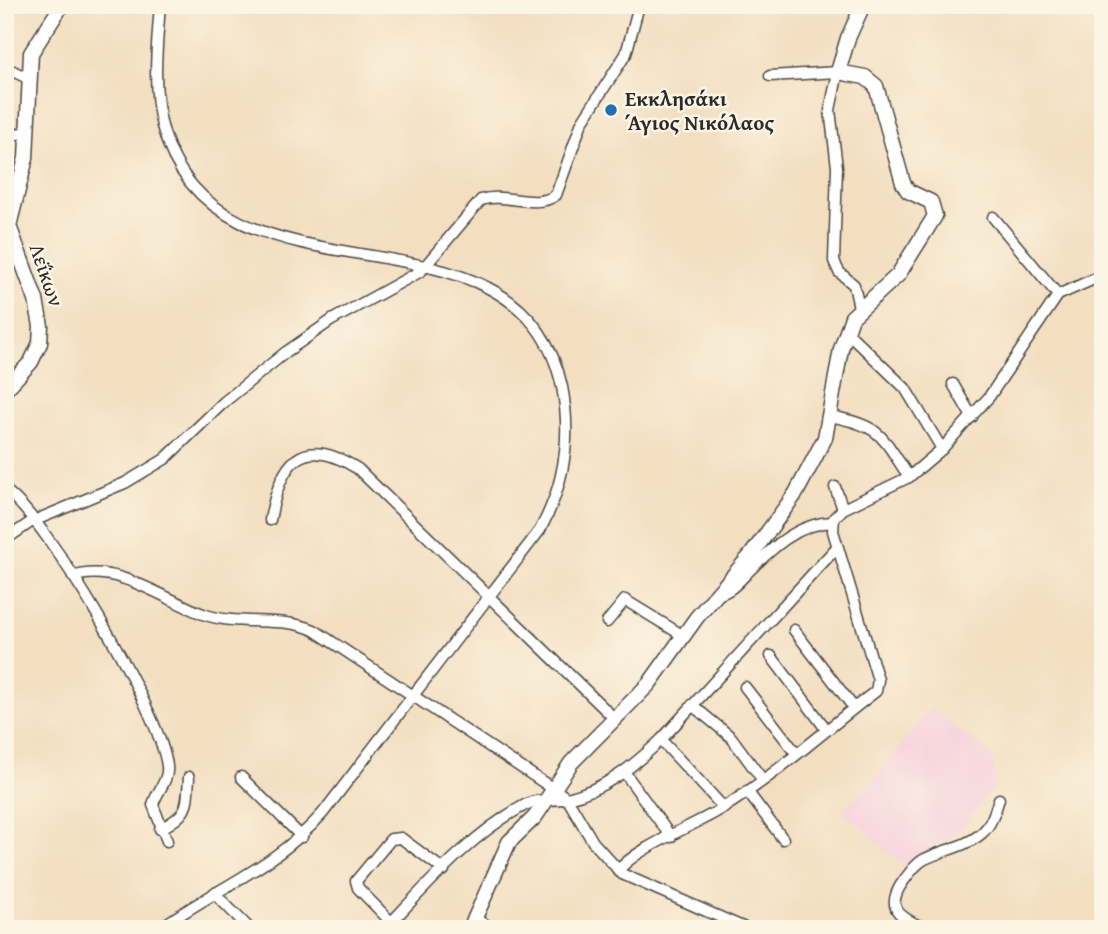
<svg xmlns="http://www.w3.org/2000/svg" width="1108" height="934" viewBox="0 0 1108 934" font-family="'Gentium Book Plus',serif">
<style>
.built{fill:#f5cfdb}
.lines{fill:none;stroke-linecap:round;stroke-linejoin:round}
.minor-casing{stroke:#494641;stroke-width:13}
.tertiary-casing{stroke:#494641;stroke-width:17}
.minor{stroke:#fff;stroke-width:10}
.tertiary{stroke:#fff;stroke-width:14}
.poi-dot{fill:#1f6fb2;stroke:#fcf5e5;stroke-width:2.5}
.labels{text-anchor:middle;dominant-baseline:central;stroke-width:5;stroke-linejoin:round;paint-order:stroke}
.poi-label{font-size:21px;font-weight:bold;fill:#2b2b2b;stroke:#fcf5e5;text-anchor:start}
.street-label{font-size:21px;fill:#2b2b2b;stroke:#fcf5e5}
</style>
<rect width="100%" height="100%" fill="#fcf5e5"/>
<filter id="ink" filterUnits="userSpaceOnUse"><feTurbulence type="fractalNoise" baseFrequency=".0143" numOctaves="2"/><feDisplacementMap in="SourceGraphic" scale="14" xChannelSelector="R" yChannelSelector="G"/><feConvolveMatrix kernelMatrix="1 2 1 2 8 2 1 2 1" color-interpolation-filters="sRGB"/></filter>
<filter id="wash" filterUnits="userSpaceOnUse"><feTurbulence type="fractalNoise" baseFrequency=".00686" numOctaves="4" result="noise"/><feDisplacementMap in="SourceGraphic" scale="28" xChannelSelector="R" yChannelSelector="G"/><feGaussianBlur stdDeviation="1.57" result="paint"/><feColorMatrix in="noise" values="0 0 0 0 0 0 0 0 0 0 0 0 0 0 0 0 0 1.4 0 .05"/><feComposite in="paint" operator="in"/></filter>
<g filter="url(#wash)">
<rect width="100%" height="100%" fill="#f3dec0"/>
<path class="built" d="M931,708L992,756L995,786L961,830L954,832L949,840L918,854L904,867L842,809L872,782Z"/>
</g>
<g filter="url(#ink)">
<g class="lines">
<defs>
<g id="minor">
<path d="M5,67L29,79"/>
<path d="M770,76L838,72L830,110L837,167L834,261L839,272L854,285L859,308"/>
<path d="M5,136L28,132"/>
<path d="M5,186L23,177"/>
<path d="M993,217L1058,295"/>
<path d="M846,331L905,388L942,449"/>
<path d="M953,384L972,417"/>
<path d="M830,416C882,426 881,435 909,477"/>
<path d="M835,487L843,509"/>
<path d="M5,490C49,521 160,711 167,766C169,781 156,792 153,805L167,841"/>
<path d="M270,520C280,464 300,432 358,469L616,720"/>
<path d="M5,540L31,522L125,483L165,459L224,402L286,352L332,320L421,271L481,200C504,192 536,210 556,195L582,122L626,54L639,5"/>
<path d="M73,577C115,562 164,599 203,614C238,627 280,615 314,630L567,798L593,842L622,874L747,929"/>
<path d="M719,594C732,591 740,580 749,571C772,548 798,523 833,522"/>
<path d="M607,622L625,600L682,635"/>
<path d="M794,630L854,708"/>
<path d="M771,656L826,729"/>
<path d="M745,687L796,753"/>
<path d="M692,705L731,737L762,779"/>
<path d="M661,740L724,808"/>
<path d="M625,773L671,837"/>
<path d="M241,777L302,837"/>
<path d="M747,791L783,839"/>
<path d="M160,829C189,814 187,808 189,777"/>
<path d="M618,871C635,848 696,825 723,808C777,774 825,730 876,691L878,680L833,531L834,518L843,509L909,477L942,449L989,397L1058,295L1103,275"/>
<path d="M214,893L250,929"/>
<path d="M474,919L495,929"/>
<path d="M391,922L358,888L356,881L391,839L401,838L444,870"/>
<path d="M159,929C216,888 276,867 323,813L540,530C565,484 572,438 562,387C519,183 216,326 162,126C152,87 157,45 160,5"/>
<path d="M385,929C427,885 471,834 525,805C540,797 552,802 567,798C606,789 632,767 661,740L837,547"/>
<path d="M926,929C899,917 883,908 905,879C910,872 915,865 923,860C942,850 966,847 982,833C992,824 995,811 999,799"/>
</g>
<g id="tertiary">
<path d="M5,390L31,362L40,343L41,326L36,300L9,226L26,158L31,53L62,5"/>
<path d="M470,929L509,842L535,817L571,763L649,684L697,617L751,555L796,493L825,438L841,349L852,317L898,275L935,216L931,202L908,191L903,183L876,86L865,77L838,72L848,38L863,5"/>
</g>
</defs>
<use href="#minor" class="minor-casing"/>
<use href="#tertiary" class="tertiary-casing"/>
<use href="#minor" class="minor"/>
<use href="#tertiary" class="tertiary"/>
</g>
</g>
<circle class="poi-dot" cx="611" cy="110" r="7"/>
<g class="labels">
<g class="poi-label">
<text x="625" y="98">Εκκλησάκι<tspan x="625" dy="24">Άγιος Νικόλαος</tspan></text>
</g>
<g class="street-label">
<text transform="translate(47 275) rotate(71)">Λεΐκων</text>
</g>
</g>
<rect width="1108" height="934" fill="none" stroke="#fcf5e5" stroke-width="28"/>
</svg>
